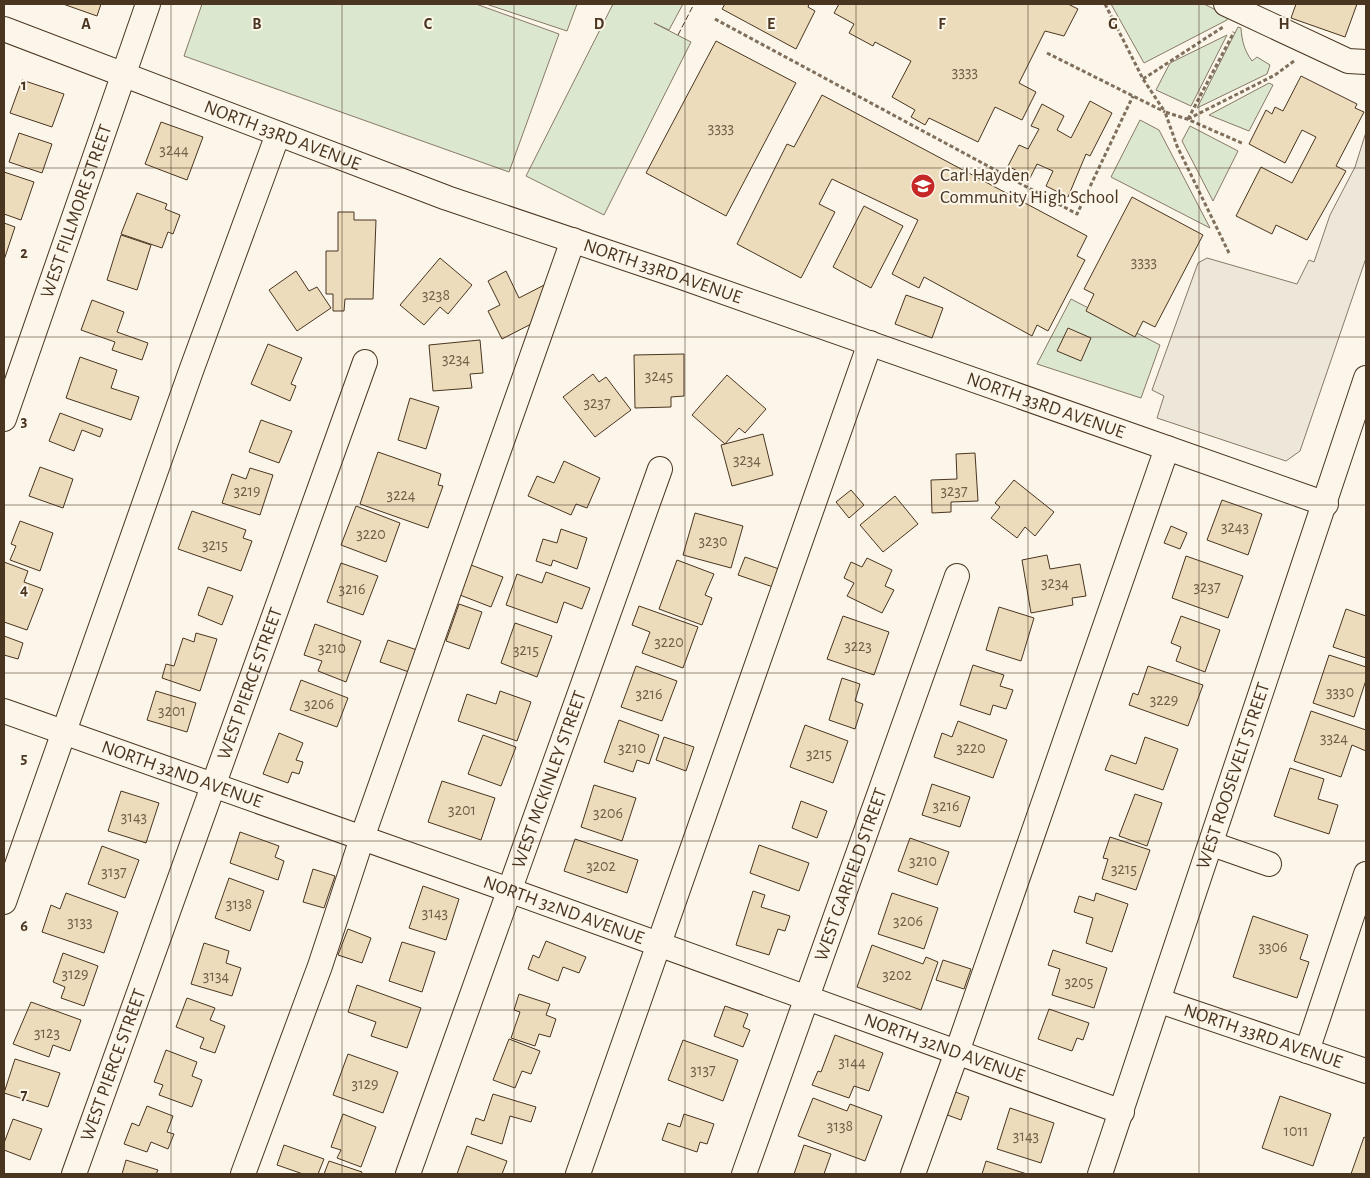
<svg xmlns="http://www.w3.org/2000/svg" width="1370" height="1178" viewBox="0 0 1370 1178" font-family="'Alegreya Sans',sans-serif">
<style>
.green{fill:#dce7d0;stroke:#887966}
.parking{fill:#ede7d9;stroke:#887966}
.building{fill:#ecdcbc;stroke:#4a3520}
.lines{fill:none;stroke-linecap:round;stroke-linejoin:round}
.minor-casing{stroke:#4a3520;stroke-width:26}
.path{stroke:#7f6f5c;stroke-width:3;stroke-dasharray:4 2.5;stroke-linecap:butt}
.minor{stroke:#fbf6e9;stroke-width:24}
.fence{stroke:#4a3520;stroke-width:1;stroke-dasharray:6 2.5;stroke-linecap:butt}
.grid{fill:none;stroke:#4a3520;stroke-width:1;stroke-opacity:0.55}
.labels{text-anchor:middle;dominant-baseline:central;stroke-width:4;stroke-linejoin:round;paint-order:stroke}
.number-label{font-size:16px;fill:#725f47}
.street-label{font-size:19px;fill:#4a3520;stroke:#fbf6e9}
.poi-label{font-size:19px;fill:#4a3520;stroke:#fbf6e9;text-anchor:start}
.grid-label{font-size:16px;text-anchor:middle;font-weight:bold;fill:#4a3520;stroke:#fbf6e9;stroke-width:4;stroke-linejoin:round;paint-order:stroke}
</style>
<rect width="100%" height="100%" fill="#fbf6e9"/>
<g class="green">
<path d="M202,4H476L559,34L509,172L184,56Z"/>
<path d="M486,4H577L567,31Z"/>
<path d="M613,4H683L669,30L654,23L691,42L604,215L526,176Z"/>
<path d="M1111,4H1204L1228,16L1227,20L1144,63Z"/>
<path d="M1238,27L1241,28C1242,41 1244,50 1252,61L1257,57L1270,65L1267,74L1197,108Z"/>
<path d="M1227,35L1191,106L1156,90L1170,63Z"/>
<path d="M1269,83L1273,85L1249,131L1209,115Z"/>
<path d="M1140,120L1159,130L1210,228L1111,177Z"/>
<path d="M1190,126L1238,151L1213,201L1182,141Z"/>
<path d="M1071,299L1160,345L1141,398L1037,364Z"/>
</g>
<path class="parking" d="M1366,132V258L1300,451L1286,461L1157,418L1164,396L1152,390L1198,263L1207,258L1297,284L1309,260L1314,262L1330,215L1355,167Z"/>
<g class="building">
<path d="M63,4H101L97,16Z"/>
<path d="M725,4H809L808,7L815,11L796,49L722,9Z"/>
<path d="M839,4H1068L1078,9L1064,36L1045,31L1019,83L1036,92L1022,120L995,107L978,142L929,118L925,125L911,117L915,110L892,97L911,61L875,42L873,46L849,33L854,24L834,13Z"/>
<path d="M1296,4H1357L1345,37L1291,18Z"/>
<path d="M716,41L796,83L726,216L646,173Z"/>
<path d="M1301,76L1357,104L1355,108L1364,112L1336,166L1346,171L1307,240L1276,225L1272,234L1236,216L1261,167L1292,183L1316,137L1302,130L1285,163L1249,144L1266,110L1272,114L1275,107L1283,111Z"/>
<path d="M22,80L64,94L52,127L10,113Z"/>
<path d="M822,95L1087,236L1077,256L1085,260L1048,331L1037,325L1032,336L924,277L919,288L892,274L918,220L832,179L819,204L835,212L801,278L737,244L787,144L794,147Z"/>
<path d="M1090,101L1112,113L1090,156L1086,154L1068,197L1046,186L1053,171L1037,164L1030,178L1008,166L1019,145L1028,149L1039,129L1031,126L1042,104L1064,116L1057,130L1071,138Z"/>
<path d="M161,122L203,137L187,180L145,164Z"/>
<path d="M19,133L52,144L42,173L9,162Z"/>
<path d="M4,172L34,182L21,220L4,214Z"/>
<path d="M137,193L167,204L165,209L180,215L173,234L168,232L162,248L121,234Z"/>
<path d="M1132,197L1203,235L1155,327L1143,321L1135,337L1086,311L1094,294L1084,289Z"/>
<path d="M864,206L903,226L871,288L833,267Z"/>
<path d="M338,212H354V220H376L373,299H345L344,311H333V294H326V251H338Z"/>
<path d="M4,223L15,227L4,260Z"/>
<path d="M121,235L151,245L137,290L107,280Z"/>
<path d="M440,258L472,285L448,314L440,307L424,325L400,305Z"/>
<path d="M296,271L309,291L317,287L331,308L297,331L269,290Z"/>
<path d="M506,271L519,298L550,282L537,321L502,339L488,311L500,305L488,281Z"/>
<path d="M906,295L943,308L932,338L895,324Z"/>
<path d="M92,300L124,312L117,332L148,343L142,360L112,350L115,342L81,330Z"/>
<path d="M1068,328L1091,338L1081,361L1057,351Z"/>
<path d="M480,340L483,373L470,374L472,388L433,391L429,345Z"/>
<path d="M268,344L302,358L291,384L296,386L290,401L251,384Z"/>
<path d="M684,354V396L671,397V407L635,408L634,355Z"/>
<path d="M80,357L117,370L111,388L139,397L131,420L66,398Z"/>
<path d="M593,374L599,382L606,377L631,410L595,437L563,397Z"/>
<path d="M727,375L766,409L745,433L739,428L725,444L692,415Z"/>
<path d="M410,398L439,407L426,449L398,440Z"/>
<path d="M60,413L103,429L100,437L82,430L74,451L49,441Z"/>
<path d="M261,420L292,431L279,463L249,452Z"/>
<path d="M763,434L773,475L732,486L721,445Z"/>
<path d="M378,452L441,474L438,485L443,486L428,528L360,504Z"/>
<path d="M975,453L978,501L951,502V512L932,513L931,480L957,479L956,454Z"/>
<path d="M564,461L600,478L587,508L576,504L571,515L528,496L537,476L554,483Z"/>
<path d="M40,467L73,479L63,508L29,496Z"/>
<path d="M250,468L273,475L260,515L222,503L232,474L246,479Z"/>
<path d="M1014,480L1054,512L1035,536L1025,527L1017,538L991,518L1000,507L995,503Z"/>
<path d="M851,490L864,505L849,518L836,502Z"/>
<path d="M895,496L918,524L883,552L860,525Z"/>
<path d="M1222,500L1262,514L1248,555L1207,540Z"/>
<path d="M356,506L400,523L386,562L341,545Z"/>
<path d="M192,511L246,530L243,538L252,541L241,571L178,549Z"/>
<path d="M695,513L743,526L731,568L683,555Z"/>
<path d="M20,521L53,533L40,571L10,560L16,546L11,544Z"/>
<path d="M1171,526L1187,533L1180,549L1164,543Z"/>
<path d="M561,529L587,538L577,569L553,560L551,566L536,561L543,539L557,543Z"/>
<path d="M1047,555L1050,569L1080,564L1086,596L1072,598L1073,605L1031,613L1022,560Z"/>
<path d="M1186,556L1243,576L1228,618L1172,598Z"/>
<path d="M745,557L779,569L773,587L738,575Z"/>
<path d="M867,558L892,570L885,586L894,590L882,613L847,596L854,583L844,578L851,562L862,567Z"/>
<path d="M677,560L714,574L705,595L712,598L702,625L659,609Z"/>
<path d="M4,562L28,571L24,582L43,589L27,630L4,622Z"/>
<path d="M341,563L378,576L363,615L327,602Z"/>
<path d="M471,565L503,577L491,607L460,595Z"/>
<path d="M546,572L590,588L582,609L564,602L557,623L506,605L517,574L542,583Z"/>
<path d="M208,587L233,596L222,625L198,615Z"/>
<path d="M459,604L482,612L469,649L446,641Z"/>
<path d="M639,606L698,627L683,668L642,653L650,632L632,625Z"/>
<path d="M999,607L1034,618L1021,661L986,650Z"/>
<path d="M1346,609L1366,616V658L1333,647Z"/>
<path d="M843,616L889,632L874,675L827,659Z"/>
<path d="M1181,616L1220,630L1205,672L1176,661L1181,647L1171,643Z"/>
<path d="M515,623L552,636L537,677L501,663Z"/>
<path d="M315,624L361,641L346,682L318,671L322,661L304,655Z"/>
<path d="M196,633L217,639L200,691L162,678L166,664L174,666L183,638L194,642Z"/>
<path d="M4,636L23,643L18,659L4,655Z"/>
<path d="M388,640L417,650L409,672L380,662Z"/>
<path d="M1329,655L1366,667V680L1354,717L1313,703Z"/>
<path d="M973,665L1004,675L1000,686L1013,690L1006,709L993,705L990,715L960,705Z"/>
<path d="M636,666L677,681L662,721L621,707Z"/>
<path d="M1148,666L1203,685L1188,726L1129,705L1133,693L1138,695Z"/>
<path d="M842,678L860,684L855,701L863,704L855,729L829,720Z"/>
<path d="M301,680L348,698L337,727L290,710Z"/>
<path d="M156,691L196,703L187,732L147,720Z"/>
<path d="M500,691L531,702L517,741L458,721L467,694L496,704Z"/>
<path d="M1311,711L1366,730V751L1352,745L1341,777L1294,761Z"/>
<path d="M619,720L659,735L649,764L637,760L633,772L604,762Z"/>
<path d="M958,721L1007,740L993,778L934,757L942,733L952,737Z"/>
<path d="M805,725L848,741L833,783L790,767Z"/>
<path d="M279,733L303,743L296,760L303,762L299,774L292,772L288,783L263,774Z"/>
<path d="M483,735L516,747L501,786L468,774Z"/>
<path d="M664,737L694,747L686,771L656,760Z"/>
<path d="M1145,737L1178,749L1163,790L1105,770L1111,755L1136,764Z"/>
<path d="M1290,768L1324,779L1318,799L1338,805L1329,834L1274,816Z"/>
<path d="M442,781L495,798L481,840L428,822Z"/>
<path d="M932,784L970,797L960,827L922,815Z"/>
<path d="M594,785L636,798L622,841L581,827Z"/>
<path d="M121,791L159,803L146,843L108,831Z"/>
<path d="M1135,794L1162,803L1147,846L1119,836Z"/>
<path d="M801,801L827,811L817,838L792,828Z"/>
<path d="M240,832L279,846L275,857L284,861L278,880L230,863Z"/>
<path d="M1110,837L1150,850L1136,890L1102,879L1108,859L1103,858Z"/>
<path d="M910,838L949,852L937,885L898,871Z"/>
<path d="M575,839L638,860L627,893L564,871Z"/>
<path d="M759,845L809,863L799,891L750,873Z"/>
<path d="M102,846L139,860L125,898L88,884Z"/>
<path d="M313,869L335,876L324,908L303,902Z"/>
<path d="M229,878L264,891L250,931L215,918Z"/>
<path d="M423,886L459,899L446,940L409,928Z"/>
<path d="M753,891L765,895L761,907L790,916L785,931L778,929L769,955L736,945Z"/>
<path d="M66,893L118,912L104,953L42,932L51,905L60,909Z"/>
<path d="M892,893L938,908L924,949L878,934Z"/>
<path d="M1096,893L1128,904L1112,952L1086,943L1093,918L1074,912L1079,896L1094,901Z"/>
<path d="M1253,916L1308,935L1300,959L1309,962L1297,998L1233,977Z"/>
<path d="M348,929L371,938L362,963L338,955Z"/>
<path d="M546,941L586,957L579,973L563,967L558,981L528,969L533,955L539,958Z"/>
<path d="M402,942L435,952L422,992L389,981Z"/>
<path d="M204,943L229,951L226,963L241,968L232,996L191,984Z"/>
<path d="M872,945L923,964L926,957L938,962L921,1010L857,987Z"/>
<path d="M1053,950L1107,968L1094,1008L1052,995L1060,969L1048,965Z"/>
<path d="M63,953L98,966L84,1006L61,998L65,987L53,982Z"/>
<path d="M943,960L971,969L964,989L936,980Z"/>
<path d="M357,985L421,1008L407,1048L371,1036L376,1022L348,1012Z"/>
<path d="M519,994L550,1004L546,1015L556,1019L550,1037L539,1034L535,1046L511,1038L520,1012L514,1010Z"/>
<path d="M187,998L215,1008L210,1020L225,1026L215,1053L200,1048L204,1038L176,1027Z"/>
<path d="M31,1002L81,1020L70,1051L53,1045L49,1057L13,1044Z"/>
<path d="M725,1006L748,1014L743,1027L750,1030L743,1047L714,1036Z"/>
<path d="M1049,1009L1089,1023L1083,1040L1077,1038L1072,1051L1038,1039Z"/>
<path d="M835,1035L883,1053L869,1091L854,1086L849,1098L812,1085L818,1071L821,1072Z"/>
<path d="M509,1039L540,1051L531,1074L522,1071L515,1088L493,1080Z"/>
<path d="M683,1040L738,1060L723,1101L668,1080Z"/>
<path d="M166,1050L197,1062L192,1076L202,1080L192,1107L159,1095L163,1085L154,1082Z"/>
<path d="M348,1054L398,1072L383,1113L333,1095Z"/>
<path d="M15,1059L60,1073L48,1107L4,1093Z"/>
<path d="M950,1090L969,1097L961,1120L942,1113Z"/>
<path d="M493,1094L536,1107L531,1122L510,1116L502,1144L471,1134L476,1118L484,1121Z"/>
<path d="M1280,1096L1331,1114L1313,1166L1262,1148Z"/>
<path d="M813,1098L847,1111L850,1104L882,1116L865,1161L798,1136Z"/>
<path d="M147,1106L173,1116L167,1132L174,1134L168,1149L151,1142L147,1152L124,1144L132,1123L139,1126Z"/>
<path d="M1010,1108L1054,1123L1041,1163L997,1149Z"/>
<path d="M343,1114L376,1127L361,1167L337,1158L341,1150L331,1147Z"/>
<path d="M684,1114L714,1124L707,1144L700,1142L697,1152L662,1140L668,1123L680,1127Z"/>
<path d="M13,1119L42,1129L30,1160L4,1150V1143Z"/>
<path d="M1364,1137L1366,1138V1174H1351Z"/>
<path d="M284,1145L324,1159L318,1174H303L277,1165Z"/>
<path d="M804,1145L831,1154L824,1174H794Z"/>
<path d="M467,1146L507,1161L502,1174H457Z"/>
<path d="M126,1160L158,1170L156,1174H122Z"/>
<path d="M329,1161L362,1172L361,1174H324Z"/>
<path d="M986,1161L1027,1174H982Z"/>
</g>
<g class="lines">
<defs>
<g id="minor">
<path d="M1226,4L1348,61L1366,62"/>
<path id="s1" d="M4,29L447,198L684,278L1326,504"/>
<path id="s2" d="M4,419L148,4"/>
<path id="s3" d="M4,711L509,890L1122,1112"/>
<path d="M1212,844L1269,864"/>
<path d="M4,902L191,371L278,134"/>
<path id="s4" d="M1160,1001L1366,1071"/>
<path d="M1307,1051L1366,874"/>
<path id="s5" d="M74,1174L365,362"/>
<path d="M243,1174L320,966L362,838L573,240"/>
<path id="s6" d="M408,1174L660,469"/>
<path d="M578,1174L870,343"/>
<path id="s7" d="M744,1174L957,576"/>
<path d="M913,1174L957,1052L1167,448"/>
<path id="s8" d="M1100,1174L1366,378"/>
</g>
</defs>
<use href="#minor" class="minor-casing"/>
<g class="path">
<path d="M1105,4L1143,79L1165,112"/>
<path d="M715,19L1077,214L1133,96"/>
<path d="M1047,53L1165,112"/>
<path d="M1143,79L1223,27"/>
<path d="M1188,119L1275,75L1294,61"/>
<path d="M1188,119L1234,32"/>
<path d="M1229,253L1177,146L1165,112L1187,119L1244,144"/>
</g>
<use href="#minor" class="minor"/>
<path class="fence" d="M678,35L694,4"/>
</g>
<path class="grid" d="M171,4V1174M342,4V1174M514,4V1174M685,4V1174M856,4V1174M1028,4V1174M1199,4V1174M4,168H1366M4,337H1366M4,505H1366M4,673H1366M4,841H1366M4,1010H1366"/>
<defs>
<symbol id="school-disc" viewBox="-11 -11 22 22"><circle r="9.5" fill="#c62828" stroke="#fbf6e9"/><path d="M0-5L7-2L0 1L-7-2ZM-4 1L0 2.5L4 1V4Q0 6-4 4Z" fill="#fff"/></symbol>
</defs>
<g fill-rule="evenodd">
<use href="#school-disc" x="909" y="172" width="28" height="28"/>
</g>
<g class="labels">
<g class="number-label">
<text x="965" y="72">3333</text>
<text x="721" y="128">3333</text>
<text x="174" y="150">3244</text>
<text x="1144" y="262">3333</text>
<text x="436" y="295">3238</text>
<text x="456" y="359">3234</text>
<text x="659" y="376">3245</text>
<text x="597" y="403">3237</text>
<text x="747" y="460">3234</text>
<text x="247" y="491">3219</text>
<text x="954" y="491">3237</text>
<text x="401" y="495">3224</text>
<text x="1235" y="527">3243</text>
<text x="371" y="534">3220</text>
<text x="713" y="541">3230</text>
<text x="215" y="545">3215</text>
<text x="1055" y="583">3234</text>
<text x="1207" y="587">3237</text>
<text x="352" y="589">3216</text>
<text x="669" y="642">3220</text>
<text x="858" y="646">3223</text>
<text x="332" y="648">3210</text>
<text x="526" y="650">3215</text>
<text x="1340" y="692">3330</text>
<text x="649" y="694">3216</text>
<text x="1164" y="700">3229</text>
<text x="319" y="704">3206</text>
<text x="172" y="711">3201</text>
<text x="1334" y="738">3324</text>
<text x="632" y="748">3210</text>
<text x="971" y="748">3220</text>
<text x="819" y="754">3215</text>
<text x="946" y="806">3216</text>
<text x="462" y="810">3201</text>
<text x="608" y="813">3206</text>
<text x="134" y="817">3143</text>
<text x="923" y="861">3210</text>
<text x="601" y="866">3202</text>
<text x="1124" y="869">3215</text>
<text x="114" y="872">3137</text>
<text x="239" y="904">3138</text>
<text x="435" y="913">3143</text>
<text x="908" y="921">3206</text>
<text x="80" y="922">3133</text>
<text x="1273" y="947">3306</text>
<text x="75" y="974">3129</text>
<text x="897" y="975">3202</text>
<text x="216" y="976">3134</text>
<text x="1079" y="982">3205</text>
<text x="47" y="1033">3123</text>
<text x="852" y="1062">3144</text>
<text x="703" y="1070">3137</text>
<text x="365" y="1084">3129</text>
<text x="840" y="1126">3138</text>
<text x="1296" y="1131">1011</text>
<text x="1026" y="1136">3143</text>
</g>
<g class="street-label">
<text stroke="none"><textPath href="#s1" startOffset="298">NORTH 33RD AVENUE</textPath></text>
<text stroke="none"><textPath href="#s2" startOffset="220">WEST FILLMORE STREET</textPath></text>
<text stroke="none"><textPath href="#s1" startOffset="702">NORTH 33RD AVENUE</textPath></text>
<text stroke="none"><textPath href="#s1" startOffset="1108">NORTH 33RD AVENUE</textPath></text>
<text stroke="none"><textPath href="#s5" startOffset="521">WEST PIERCE STREET</textPath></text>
<text stroke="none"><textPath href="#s3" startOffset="189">NORTH 32ND AVENUE</textPath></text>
<text stroke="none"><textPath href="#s8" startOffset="420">WEST ROOSEVELT STREET</textPath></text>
<text stroke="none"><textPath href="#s6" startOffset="419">WEST MCKINLEY STREET</textPath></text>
<text stroke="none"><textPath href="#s7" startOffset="318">WEST GARFIELD STREET</textPath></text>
<text stroke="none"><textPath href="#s3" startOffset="594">NORTH 32ND AVENUE</textPath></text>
<text stroke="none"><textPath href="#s4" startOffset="109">NORTH 33RD AVENUE</textPath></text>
<text stroke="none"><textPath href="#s3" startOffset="999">NORTH 32ND AVENUE</textPath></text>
<text stroke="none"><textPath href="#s5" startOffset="116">WEST PIERCE STREET</textPath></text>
</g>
<g class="poi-label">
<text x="940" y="175">Carl Hayden<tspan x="940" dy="22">Community High School</tspan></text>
</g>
</g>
<g class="grid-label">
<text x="86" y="29">A</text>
<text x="257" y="29">B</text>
<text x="428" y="29">C</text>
<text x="599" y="29">D</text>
<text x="771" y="29">E</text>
<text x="942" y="29">F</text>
<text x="1113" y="29">G</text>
<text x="1284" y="29">H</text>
<text x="24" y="90">1</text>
<text x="24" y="258">2</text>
<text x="24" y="426">3</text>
<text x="24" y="595">4</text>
<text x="24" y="763">5</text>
<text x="24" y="931">6</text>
<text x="24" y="1100">7</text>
</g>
<rect width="1370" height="1178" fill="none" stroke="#4a3520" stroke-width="10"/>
</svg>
